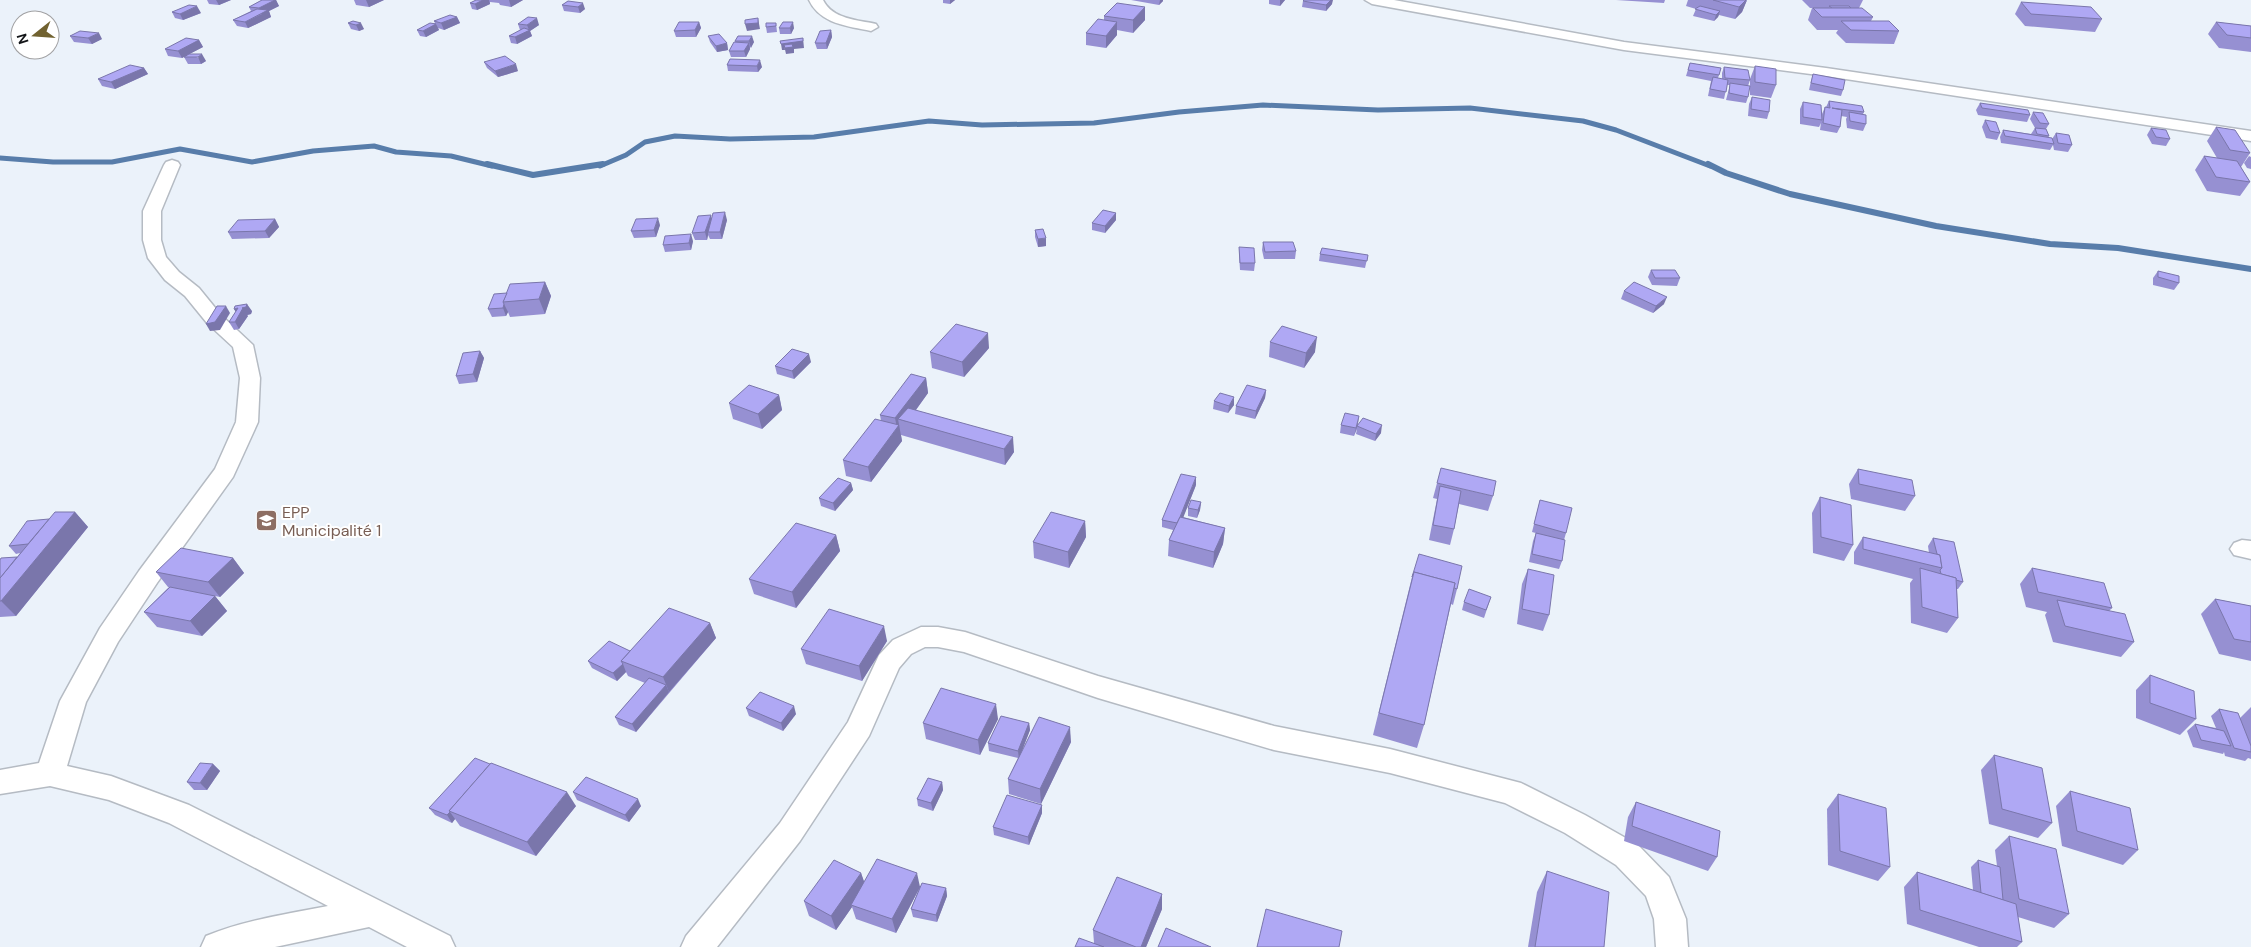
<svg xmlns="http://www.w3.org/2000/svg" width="2251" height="947" viewBox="0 0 2251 947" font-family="'DM Sans',sans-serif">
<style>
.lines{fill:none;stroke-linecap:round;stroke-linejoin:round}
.stream-far1{stroke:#587daa;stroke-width:5}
.stream{stroke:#587daa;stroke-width:6}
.street-casing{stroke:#b5bbc3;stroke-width:3}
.street{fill:#fff;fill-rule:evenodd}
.wall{fill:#9690d2}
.shaded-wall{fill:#7a76ab}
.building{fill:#afa8f4;stroke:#7a76ab}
.labels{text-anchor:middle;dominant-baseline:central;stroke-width:4;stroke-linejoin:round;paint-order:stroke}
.education-label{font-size:16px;fill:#785e54;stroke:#fff;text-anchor:start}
</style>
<rect width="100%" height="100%" fill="#ebf2fa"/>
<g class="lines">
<g class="stream-far1">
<path d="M0,158L53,162H112L180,149L252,162L313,151L374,146L396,152L451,156L492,166"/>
<path d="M600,166L626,155L645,142L675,136L730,139L814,137L929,121L982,125L1094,123L1179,112L1263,105L1378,110L1470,108L1583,121L1616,130L1710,166"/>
</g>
<g class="stream">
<path d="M487,164L533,175L603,164"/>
<path d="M1708,164L1726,173L1790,194L1936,226L2050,244L2118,248L2251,269"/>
</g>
<defs>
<g id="street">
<path d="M809,0H823C832,19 858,20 876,24L878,27L871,31C848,26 820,24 809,0Z"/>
<path d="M1365,0H1394L1624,42L1826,68L2251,131V141L1826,76L1624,50L1372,4Z"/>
<path d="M172,160L178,162L180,165L161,211V240L166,257L179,272L199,288L221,315L253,345L260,378L258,422L233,477L157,583L118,642L86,702L67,766L111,776L189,805L450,936L455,947H407L369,927L275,947H201L206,936C245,920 287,914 328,906L169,823L109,800L50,786L0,794V770L39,763L60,701L100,628L139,571L215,469L236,422L240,378L233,347L207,323L185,296L165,280L148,258L143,240V211L164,165L166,162Z"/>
<path d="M2242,540L2251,541V559L2234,555L2230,549L2234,543Z"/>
<path d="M921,627H938L965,632L1098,676L1274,726L1390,749L1521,783L1585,815L1638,845L1669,877L1686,919L1688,947H1656L1654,919L1646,896L1616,865L1565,833L1505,803L1390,773L1274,750L1098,698L964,652L938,647H925L911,654L899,668L869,736L800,841L717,947H681L686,936L780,823L848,722L879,655L893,640Z"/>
</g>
</defs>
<use href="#street" class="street-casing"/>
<use href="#street" class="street"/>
</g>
<g class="wall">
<path d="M207,0H231L219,5L209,4Z"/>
<path d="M262,0H276L279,6L269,11L271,17L248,28L237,26L233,20L251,11L249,7Z"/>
<path d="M354,0H384L369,7L356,5Z"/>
<path d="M476,0H523L511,7L500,5L499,3L490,2V4L477,10L472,9L470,3Z"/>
<path d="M943,0H955L950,4L943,3Z"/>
<path d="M1131,0H1163V1L1159,5Z"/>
<path d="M1269,0H1285L1280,6L1269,4Z"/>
<path d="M1616,0H1665L1664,3Z"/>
<path d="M1688,0H1747L1742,12L1735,19L1719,15L1718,17L1714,21L1693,16L1696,9L1686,6Z"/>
<path d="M1802,0H1863L1859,8L1873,17L1871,21L1899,31L1894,44L1846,43L1836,33L1838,30H1817L1808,20L1812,8H1810Z"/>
<path d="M568,1L585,9L580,13L564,11L562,5Z"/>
<path d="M1303,1L1332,4L1326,11L1302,7Z"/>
<path d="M2021,2L2102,19L2095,32L2025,26L2015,14Z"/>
<path d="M1145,7V20L1133,33L1117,30V35L1106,48L1086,45V33L1104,20V16Z"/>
<path d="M172,12L201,13L183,20L175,18Z"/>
<path d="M457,17L460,23L444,30L438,28L439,30L426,37L420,36L417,30L435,23L434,21Z"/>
<path d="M353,21L364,29L359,31L351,29L348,23Z"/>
<path d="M699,22L701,28L696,37H676L674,31Z"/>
<path d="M2216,22L2251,26V52L2219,48L2208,34Z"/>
<path d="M776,23L777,32L767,33L766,27Z"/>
<path d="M518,24L539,25L530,31L532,36L517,44L511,43L509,36L521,30H520Z"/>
<path d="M779,28H794L791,34H780Z"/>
<path d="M831,30L832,37L827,49H817L815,43Z"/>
<path d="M70,36L102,39L92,44L74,42Z"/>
<path d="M708,36L727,43L728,50L717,52L710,42Z"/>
<path d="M738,36L754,42L750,48V49L746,57H731L729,51L735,43V41Z"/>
<path d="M199,40L203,47L189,54L206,61L201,64H188L184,57L187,55L182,58L168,56L165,49Z"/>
<path d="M730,59L762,67L758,72L728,71L727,65Z"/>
<path d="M484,62L518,71L498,77L487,68Z"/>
<path d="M1690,63L1721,68L1718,78L1722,79V73L1724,67L1750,80L1748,86V97L1746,103L1726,100L1730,85H1727L1724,99L1708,96L1711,81L1686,76Z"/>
<path d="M1755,66L1776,85L1771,98L1750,95V79Z"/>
<path d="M144,68L148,74L115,89L102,86L98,79Z"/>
<path d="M1813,74L1843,90L1841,96L1809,90L1811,81Z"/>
<path d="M1752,97L1769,112L1767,119L1748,116L1749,104Z"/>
<path d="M1829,101L1864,112L1863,114L1866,124L1863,131L1847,128L1846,119L1847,117L1841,116L1840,127L1837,133L1820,130L1821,123L1819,127L1800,124V109L1803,102L1822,114L1825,107H1826Z"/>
<path d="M1980,103L2030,115L2027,122L1978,115L1976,110Z"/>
<path d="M2033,112L2049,124L2046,129L2049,136L2048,137L2052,139L2056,133L2072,145L2068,152L2054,150L2053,145L2050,150L2001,143L2000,137L2003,130L2031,134L2035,128L2030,119Z"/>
<path d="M1985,120L2000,133L1997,140L1986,138L1982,127Z"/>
<path d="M2216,127L2250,153L2241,167L2250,182L2240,196L2207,191L2195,170L2204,156L2217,158L2207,141Z"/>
<path d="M2151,128L2170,139L2166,146L2152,144L2147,135Z"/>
<path d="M2249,156L2251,157V169L2247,168L2244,163Z"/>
<path d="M1116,213V220L1105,233L1092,230V223Z"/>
<path d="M711,215V219L727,220L722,239H710L708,235L707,240H695L692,233Z"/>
<path d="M275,219L279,227L269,238L232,239L228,232Z"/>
<path d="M660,225L656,237L634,238L631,231Z"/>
<path d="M1035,230L1046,246L1038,247L1035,237Z"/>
<path d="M693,241L691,250L665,252L663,245Z"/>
<path d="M1263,242L1296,251L1295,259H1264L1262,250Z"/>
<path d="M1239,247L1255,263L1254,271L1240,270L1239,255Z"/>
<path d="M1320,254L1368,255L1365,268L1319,261Z"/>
<path d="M1651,270L1680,278L1677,286L1652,285L1648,277Z"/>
<path d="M2158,271L2179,283L2174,290L2153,285V278Z"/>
<path d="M545,282L551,296L545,314L510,317L508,312L506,316L492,317L488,309L507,293Z"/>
<path d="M1624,291L1664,304L1653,313L1621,299Z"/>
<path d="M234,309L252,311L251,314L247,315L248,316L239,329L234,330L229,322L236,312Z"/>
<path d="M1270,342L1315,352L1304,368L1269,357Z"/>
<path d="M989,348L964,377L932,368L930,352Z"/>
<path d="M480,351L484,358L477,382L459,384L456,376Z"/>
<path d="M811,362L794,379L777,374L775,366Z"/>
<path d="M926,378L928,393L916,410L1014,452L1005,465L901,435L902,441L871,482L846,476L843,460L881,421L880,415Z"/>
<path d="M1266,390L1265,398L1255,419L1235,414L1236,406Z"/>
<path d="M779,395L782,410L762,429L733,419L729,403Z"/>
<path d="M1214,401L1234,405L1228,413L1213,409Z"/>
<path d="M1341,425L1358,426L1381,433L1375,441L1356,434L1357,429L1354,436L1340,433Z"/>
<path d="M1858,469L1915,496L1905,511L1851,499L1849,484Z"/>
<path d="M851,483L853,490L835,511L821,506L819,498Z"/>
<path d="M1437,483L1493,496L1488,511L1459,504L1454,529L1450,545L1429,540L1437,499L1433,498Z"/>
<path d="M1196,485L1183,517L1225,528L1223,544L1213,568L1168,556L1169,540L1173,530L1162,527V520Z"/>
<path d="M1820,497L1853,545L1844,561L1813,553L1812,513Z"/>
<path d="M1540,500L1566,533L1564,540L1562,561L1559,569L1529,562L1533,541L1536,533L1558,539L1532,532Z"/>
<path d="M1201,502L1200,510L1197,518L1188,516V508Z"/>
<path d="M75,512L88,527L16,616L0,617V560L17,557L20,553L16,554L9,546Z"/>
<path d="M1085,521L1086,537L1069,568L1034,558L1033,542Z"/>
<path d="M836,535L840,551L796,608L754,594L749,579Z"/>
<path d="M1863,537L1929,553L1928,546L1933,538L1963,582L1958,589H1957L1958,618L1947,633L1911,623L1910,583L1913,579L1854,564V552Z"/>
<path d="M233,558L244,573L220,597L215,596L227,611L202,636L157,627L144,612L169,587H168L156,572Z"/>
<path d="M2032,568L2112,608L2109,611L2134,642L2121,657L2053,642L2045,615L2047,612L2026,607L2020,584Z"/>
<path d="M1528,569L1549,615L1543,631L1517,624L1522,584Z"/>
<path d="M1412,577L1457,589L1453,605L1451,604L1424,725L1417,748L1373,735Z"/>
<path d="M1491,597L1484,618L1462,610L1464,602Z"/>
<path d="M2215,599L2251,606V661L2219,654L2201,614Z"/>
<path d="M710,623L716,638L636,732L619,725L615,717L645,683L628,676L626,672L617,681L592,668L588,661L630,651Z"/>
<path d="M887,641L862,681L806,664L801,649Z"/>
<path d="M2150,675L2196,719L2180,735L2136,718V690Z"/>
<path d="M2251,707V759L2248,758L2245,761L2225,756L2224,752L2223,754L2193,747L2187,731L2195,724L2216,728L2211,716L2219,709L2240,718Z"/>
<path d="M746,708L796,714L783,731L749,716Z"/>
<path d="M998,719L980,755L926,739L923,723Z"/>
<path d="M1029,723L1030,730L1022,750L1071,742L1041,804L1009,794L1008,779L1018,758L989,751L988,743Z"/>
<path d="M1994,755L2052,823L2038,838L1989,824L1981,770Z"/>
<path d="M213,764L220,771L207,790H194L187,782Z"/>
<path d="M942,782L943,790L933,811L918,806L917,799Z"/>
<path d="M2070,791L2138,850L2123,865L2062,846L2056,806Z"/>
<path d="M573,792L641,806L629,822L577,800Z"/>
<path d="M1838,794L1890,867L1878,881L1828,865L1827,809Z"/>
<path d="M1636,802L1717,857L1708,871L1624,841L1628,817Z"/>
<path d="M1042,805V813L1029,845L994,835L993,827Z"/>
<path d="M576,806L536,856L460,826L455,819L452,823L435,815L429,808Z"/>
<path d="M2009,836L2069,914L2054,928L2018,917L2022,942L2017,947H1979L1907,924L1904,887L1917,872L1973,890L1971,867L1978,860L1997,866L1995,850Z"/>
<path d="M1547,871L1604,947H1528L1537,892Z"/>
<path d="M861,873L864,882L946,888L947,896L937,922L913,917L911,909L919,889L896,933L856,919L852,907L836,930L809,916L804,901Z"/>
<path d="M1162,894V909L1146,947H1075L1094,943L1093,930Z"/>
</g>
<g class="shaded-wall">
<path d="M216,0H231L219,5Z"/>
<path d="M275,0H276L279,6L269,11L271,17L248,28L245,22L262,14L259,8Z"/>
<path d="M366,0H384L369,7Z"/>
<path d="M483,0H489L490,4L477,10L475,4Z"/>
<path d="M509,0H523L511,7Z"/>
<path d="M950,0H955L950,4Z"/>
<path d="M1160,0H1163V1L1159,5Z"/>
<path d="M1280,0H1285L1280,6Z"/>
<path d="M1331,0H1333L1332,4L1326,11V5Z"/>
<path d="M1747,0L1742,12L1735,19L1739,7Z"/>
<path d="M583,3L585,9L580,13L578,7Z"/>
<path d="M197,6L201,13L183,20L180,14Z"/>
<path d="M1145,7V20L1133,33V20Z"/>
<path d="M1720,11L1718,17L1714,21L1716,15Z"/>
<path d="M457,17L460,23L444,30L441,23Z"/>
<path d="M537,18L539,25L530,31L532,36L517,44L515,37L529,30L527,25Z"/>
<path d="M758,18L760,29L747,31L745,24Z"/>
<path d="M699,22L701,28L696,37L695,30Z"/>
<path d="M793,22L794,28L791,34L790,28Z"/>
<path d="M1117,22V35L1106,48V36Z"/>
<path d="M361,23L364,29L359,31L356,25Z"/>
<path d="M436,24L439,30L426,37L423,31Z"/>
<path d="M831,30L832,37L827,49L826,43Z"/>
<path d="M99,33L102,39L92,44L88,38Z"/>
<path d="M752,36L754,42L751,48L749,41Z"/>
<path d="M803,38L804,48L794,49V53L786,54L784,45L785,50H782L781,44Z"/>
<path d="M199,40L203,47L182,58L178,51Z"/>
<path d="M727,43L728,50L717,52L716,46Z"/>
<path d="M749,43L750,49L746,57L744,51Z"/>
<path d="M202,54L206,61L201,64L198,57Z"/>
<path d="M760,60L762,67L758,72L757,66Z"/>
<path d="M516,64L518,71L498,77L495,71Z"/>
<path d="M144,68L148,74L115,89L111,82Z"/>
<path d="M725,212L727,220L722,239L720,232Z"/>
<path d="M1116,213V220L1105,233V226Z"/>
<path d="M711,215L712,223L708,232V235L707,240L705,232Z"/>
<path d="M658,218L660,225L656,237L654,230Z"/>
<path d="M275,219L279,227L269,238L265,231Z"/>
<path d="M691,234L693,241L691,250L689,243Z"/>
<path d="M1046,238V246L1038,247V239Z"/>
<path d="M545,282L551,296L545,314L539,299Z"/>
<path d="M1667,297L1664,304L1653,313L1656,306Z"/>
<path d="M247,304L252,311L251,314L247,315L248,316L239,329L235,322L238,316L234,309L242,308Z"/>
<path d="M504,304L508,312L506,316L503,308Z"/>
<path d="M226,306L230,313L220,330L210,331L206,324Z"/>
<path d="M988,333L989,348L964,377L962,362Z"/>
<path d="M1317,337L1315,352L1304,368L1306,353Z"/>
<path d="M480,351L484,358L477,382L473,374Z"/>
<path d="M809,354L811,362L794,379L792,371Z"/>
<path d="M926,378L928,393L907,422L898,419L902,441L871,482L868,467L897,428L895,418Z"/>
<path d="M1266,390L1265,398L1255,419L1256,411Z"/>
<path d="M779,395L782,410L762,429L758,414Z"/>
<path d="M1234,397V405L1228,413L1229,406Z"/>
<path d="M1359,416L1358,424L1354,436Z"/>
<path d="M1382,425L1381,433L1375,441L1376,434Z"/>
<path d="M1013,437L1014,452L1005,465L1004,449Z"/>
<path d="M1196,477V485L1178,531V523Z"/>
<path d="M851,483L853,490L835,511L833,503Z"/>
<path d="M1201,502L1200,510L1197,518L1198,510Z"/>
<path d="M75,512L88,527L16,616L1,601Z"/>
<path d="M1085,521L1086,537L1069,568L1068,552Z"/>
<path d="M1225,528L1223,544L1213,568L1214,552Z"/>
<path d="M836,535L840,551L796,608L792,592Z"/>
<path d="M233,558L244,573L220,597L208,582Z"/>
<path d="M215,596L227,611L202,636L190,621Z"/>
<path d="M710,623L716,638L669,692L663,677Z"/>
<path d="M884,626L887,641L862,681L859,666Z"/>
<path d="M623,664L626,672L617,681L613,673Z"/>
<path d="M666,685L669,692L636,732L632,724Z"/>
<path d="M996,704L998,719L980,755L978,740Z"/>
<path d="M794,706L796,714L783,731L781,723Z"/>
<path d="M1029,723L1030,730L1019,759L1018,751Z"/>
<path d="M1070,727L1071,742L1041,804L1040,789Z"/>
<path d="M213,764L220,771L207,790L200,783Z"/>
<path d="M942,782L943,790L933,811L931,803Z"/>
<path d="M567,792L576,806L536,856L527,842Z"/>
<path d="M638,799L641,806L629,822L625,815Z"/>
<path d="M1042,805V813L1029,845L1028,837Z"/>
<path d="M450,812L455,819L452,823L447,815Z"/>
<path d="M861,873L866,887L851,905L852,907L836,930L831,916Z"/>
<path d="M917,873L920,887L896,933L892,919Z"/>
<path d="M946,888L947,896L937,922L936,915Z"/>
<path d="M1162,894V909L1146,947H1141Z"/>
</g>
<g class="building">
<path d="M262,0H275L259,8L249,7Z"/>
<path d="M476,0H483L475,4L470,3Z"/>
<path d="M1304,0H1331L1326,5L1303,1Z"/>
<path d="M1713,0H1746L1739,7Z"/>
<path d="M568,1L583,3L578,7L562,5Z"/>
<path d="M2021,2L2091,7L2102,19L2031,14Z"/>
<path d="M1117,3L1145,7L1133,20L1104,16Z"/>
<path d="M189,5L197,6L180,14L172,12Z"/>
<path d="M1700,6L1720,11L1716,15L1695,9Z"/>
<path d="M1829,6H1849L1851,8H1832Z"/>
<path d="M1813,8H1862L1873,17H1822Z"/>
<path d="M257,9L268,10L245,22L233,20Z"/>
<path d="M450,15L457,17L441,23L434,21Z"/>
<path d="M528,17L537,18L527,25L518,24Z"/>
<path d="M758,18V23L745,24V20Z"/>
<path d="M1098,19L1117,22L1106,36L1086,33Z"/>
<path d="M353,21L361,23L356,25L348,23Z"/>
<path d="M1841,21H1889L1899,31L1851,30Z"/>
<path d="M679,22H699L695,30L674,31Z"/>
<path d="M783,22H793L790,28H779Z"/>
<path d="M2216,22L2251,26V38L2227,35Z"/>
<path d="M430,23L436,24L423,31L417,30Z"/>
<path d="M766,23H776V26L766,27Z"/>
<path d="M524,28L530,30L515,37L509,36Z"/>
<path d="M831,30L826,43H815L820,31Z"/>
<path d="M80,31L99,33L88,38L70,36Z"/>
<path d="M719,34L727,43L716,46L708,36Z"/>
<path d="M738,36H752L749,41H735Z"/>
<path d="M186,38L199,40L178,51L165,49Z"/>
<path d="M803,38V41L781,44L780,41Z"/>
<path d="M734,42L749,43L744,51H729Z"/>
<path d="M792,44L793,47L785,48L784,45Z"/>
<path d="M189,54H202L198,57H184Z"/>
<path d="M505,56L516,64L495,71L484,62Z"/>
<path d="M730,59L760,60L757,66L727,65Z"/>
<path d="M1690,63L1721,68L1719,75L1688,70Z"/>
<path d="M130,65L144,68L111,82L98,79Z"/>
<path d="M1755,66L1776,69V85L1755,82Z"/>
<path d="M1724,67L1748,70L1750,80L1725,78Z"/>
<path d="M1813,74L1845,80L1843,90L1811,83Z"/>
<path d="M1713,77L1728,80L1726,92L1710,89Z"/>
<path d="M1730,83L1750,86L1748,97L1729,93Z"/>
<path d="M1752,97L1770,100L1769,112L1751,109Z"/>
<path d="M1829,101L1862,106L1864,112L1832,108L1842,110L1840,127L1823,123L1825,107L1830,108Z"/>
<path d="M1803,102L1821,105L1822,120L1803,117Z"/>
<path d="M1980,103L2028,110L2030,115L1982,108Z"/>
<path d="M1849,112L1866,115V124L1850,121Z"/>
<path d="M2033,112L2043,113L2049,124L2040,123Z"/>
<path d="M1985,120L1996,122L2000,133L1990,131Z"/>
<path d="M2216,127L2235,130L2250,153L2230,150Z"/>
<path d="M2035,128L2046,129L2049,136L2037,134Z"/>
<path d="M2151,128L2166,130L2170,139L2156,137Z"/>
<path d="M2003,130L2052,138L2054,144L2005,136Z"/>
<path d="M2056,133L2069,135L2072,145L2058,143Z"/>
<path d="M2204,156L2237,161L2250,182L2216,177Z"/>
<path d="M1103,210L1116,213L1105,226L1092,223Z"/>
<path d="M725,212L720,232H708L713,213Z"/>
<path d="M711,215L705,232L692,233L698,216Z"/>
<path d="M658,218L654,230L631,231L636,219Z"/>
<path d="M275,219L265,231L228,232L238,220Z"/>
<path d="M1043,229L1046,238L1038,239L1035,230Z"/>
<path d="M691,234L689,243L663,245L665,236Z"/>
<path d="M1263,242H1293L1296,251L1265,252Z"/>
<path d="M1239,247L1254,248L1255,263H1240Z"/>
<path d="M1322,248L1368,255L1367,261L1320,254Z"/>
<path d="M1651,270H1675L1680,278H1655Z"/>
<path d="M2158,271L2179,276V283L2158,277Z"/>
<path d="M545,282L539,299L503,302L510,284Z"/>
<path d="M1634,282L1667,297L1656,306L1624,291Z"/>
<path d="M507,293L503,302L504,304L503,308L488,309L494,294Z"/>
<path d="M247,304L246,307L242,308H243L235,322H229L238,308L234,309L235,306Z"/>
<path d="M217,306H226L215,322L206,324Z"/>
<path d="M956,324L988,333L962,362L930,352Z"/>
<path d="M1282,326L1317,337L1306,353L1270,342Z"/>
<path d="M792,349L809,354L792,371L775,366Z"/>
<path d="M480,351L473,374L456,376L463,353Z"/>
<path d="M911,374L926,378L895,418L880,415Z"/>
<path d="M749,385L779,395L758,414L729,403Z"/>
<path d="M1247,385L1266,390L1256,411L1236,406Z"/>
<path d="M1220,393L1234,397L1229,406L1214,401Z"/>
<path d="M908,408L1013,437L1004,449L898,419Z"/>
<path d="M1345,413L1359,416L1356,428L1341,425Z"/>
<path d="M1363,418L1382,425L1376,434L1357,426Z"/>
<path d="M875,419L899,425L868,467L843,460Z"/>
<path d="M1441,468L1496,481L1493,496L1437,483Z"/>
<path d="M1858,469L1912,480L1915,496L1859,484Z"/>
<path d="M1181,474L1196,477L1180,517L1177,523L1162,520Z"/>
<path d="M838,478L851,483L833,503L819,498Z"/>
<path d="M1440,486L1461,491L1454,529L1433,525Z"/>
<path d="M1820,497L1851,505L1853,545L1821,537Z"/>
<path d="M1191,500L1201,502L1198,510L1188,508Z"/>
<path d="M1540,500L1572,508L1566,533L1534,524Z"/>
<path d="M55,512H75L1,601H0V578Z"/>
<path d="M1051,512L1085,521L1068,552L1033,542Z"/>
<path d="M1180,517L1225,528L1214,552L1169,540Z"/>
<path d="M49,519L28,544L9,546L27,521Z"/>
<path d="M796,523L836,535L792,592L749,579Z"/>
<path d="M1536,533L1565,540L1562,561L1532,554Z"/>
<path d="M1863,537L1940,555L1942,568L1863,549Z"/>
<path d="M1933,538L1954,542L1963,582L1956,580V578L1941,574L1940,570L1942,568L1940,555L1937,554Z"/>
<path d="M181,548L233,558L208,582L156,572Z"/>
<path d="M1419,554L1462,566L1457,589L1454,588L1455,583L1414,572L1412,577Z"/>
<path d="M17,557L0,578V560L1,558Z"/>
<path d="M1920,568L1956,578L1958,618L1922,607Z"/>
<path d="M2032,568L2104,583L2112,608L2038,592Z"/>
<path d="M1528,569L1554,575L1549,615L1522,609Z"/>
<path d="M1414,572L1455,583L1424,725L1379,713Z"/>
<path d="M170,587L215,596L190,621L144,612Z"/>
<path d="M1469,589L1491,597L1486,610L1464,602Z"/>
<path d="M2215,599L2251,606V642L2234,639Z"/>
<path d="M2057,600L2125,614L2134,642L2065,626Z"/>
<path d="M669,608L710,623L663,677L621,661Z"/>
<path d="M829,609L884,626L859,666L801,649Z"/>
<path d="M609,641L630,651L621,661L623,664L613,673L588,661Z"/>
<path d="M2150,675L2194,691L2196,719L2150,703Z"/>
<path d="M649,678L666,685L632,724L615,717Z"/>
<path d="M941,688L996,704L978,740L923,723Z"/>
<path d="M760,692L794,706L781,723L746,708Z"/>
<path d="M2219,709L2238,713L2251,746V752L2234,748Z"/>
<path d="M1001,716L1029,723L1018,751L988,743Z"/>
<path d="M1039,717L1070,727L1040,789L1008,779Z"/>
<path d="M2195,724L2224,731L2231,746L2201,740Z"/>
<path d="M1994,755L2042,768L2052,823L2002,809Z"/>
<path d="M475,758L490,764L449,811H451L447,815L429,808Z"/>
<path d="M200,763L213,764L200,783L187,782Z"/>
<path d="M491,763L567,792L527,842L449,811Z"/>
<path d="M586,777L638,799L625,815L573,792Z"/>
<path d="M928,778L942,782L931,803L917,799Z"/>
<path d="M2070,791L2130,808L2138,850L2077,831Z"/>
<path d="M1838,794L1886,808L1890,867L1840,851Z"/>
<path d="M1007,795L1042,805L1028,837L993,827Z"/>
<path d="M1636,802L1720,831L1717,857L1632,826Z"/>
<path d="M2009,836L2056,849L2069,914L2019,899Z"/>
<path d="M877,859L917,873L892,919L851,905Z"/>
<path d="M834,860L861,873L831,916L804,901Z"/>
<path d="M1978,860L2000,867L2003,900L1981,893Z"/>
<path d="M1547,871L1609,892L1604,947H1535Z"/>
<path d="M1917,872L2016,904L2022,942L1920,910Z"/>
<path d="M1117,877L1162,894L1141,947H1136L1093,930Z"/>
<path d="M922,883L946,888L936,915L911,909Z"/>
<path d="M1266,909L1342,931L1339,947H1257Z"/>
<path d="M1166,928L1211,947H1158Z"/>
<path d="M1079,938L1104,947H1075Z"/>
</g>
<defs>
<symbol id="school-square" viewBox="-11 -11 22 22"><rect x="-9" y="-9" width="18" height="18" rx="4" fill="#8d6e63" stroke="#fff"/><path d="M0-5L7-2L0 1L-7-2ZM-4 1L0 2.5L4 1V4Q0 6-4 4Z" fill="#fff"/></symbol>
</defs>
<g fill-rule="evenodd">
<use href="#school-square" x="254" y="508" width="25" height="25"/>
</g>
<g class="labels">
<g class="education-label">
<text x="282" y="512">EPP<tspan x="282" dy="18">Municipalité 1</tspan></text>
</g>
</g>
<g transform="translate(35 35) rotate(253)"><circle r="24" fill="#ffffff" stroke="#a1a1a3"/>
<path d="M0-4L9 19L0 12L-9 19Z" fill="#716230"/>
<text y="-8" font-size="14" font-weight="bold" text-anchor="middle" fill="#131518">N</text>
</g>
</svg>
